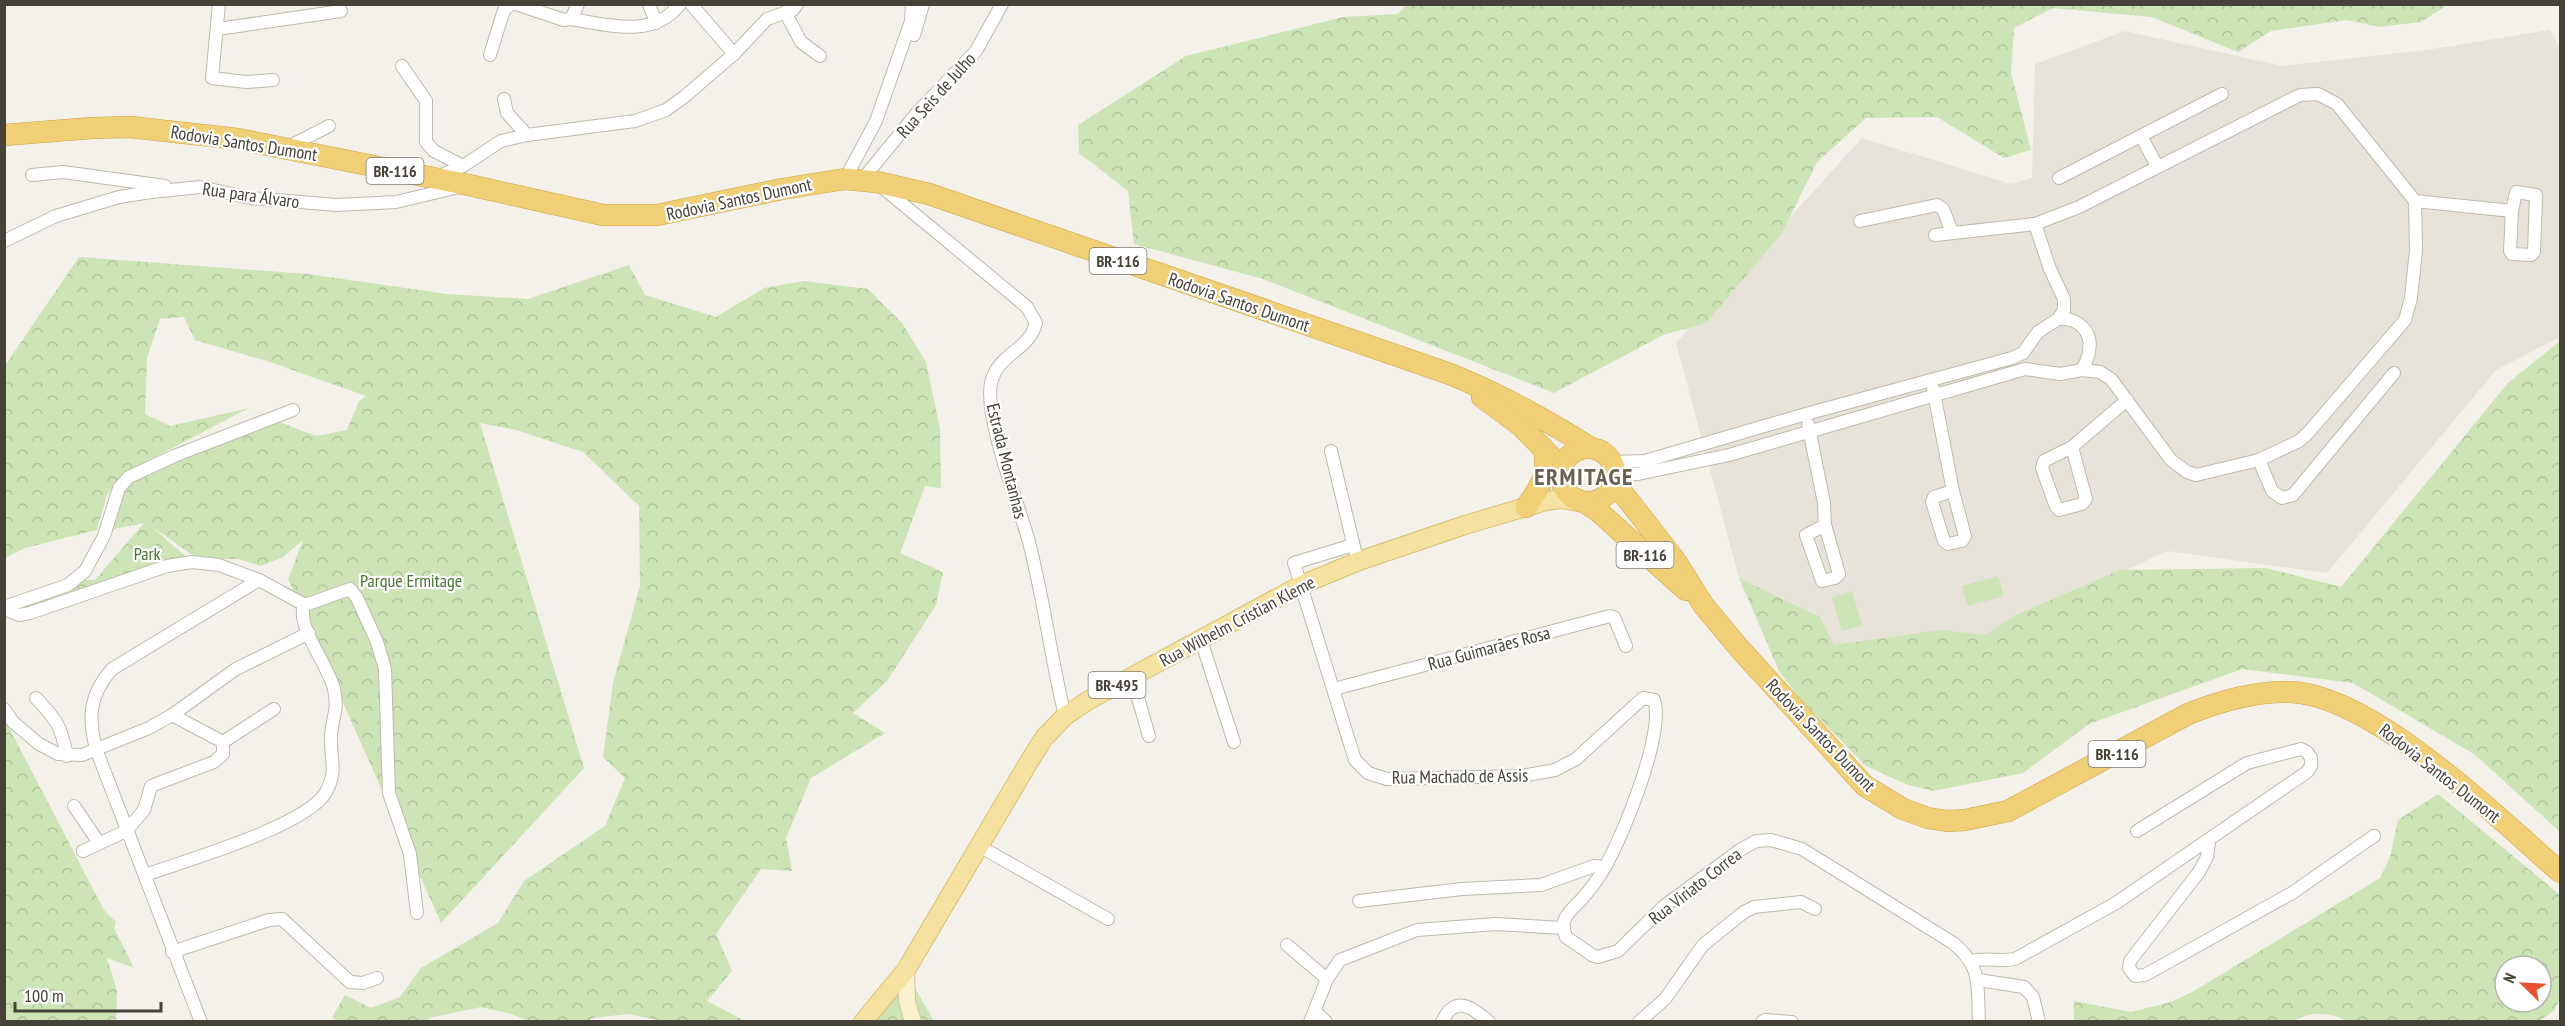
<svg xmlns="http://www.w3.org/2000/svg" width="2565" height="1026" viewBox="0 0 2565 1026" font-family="'PT Sans Narrow',sans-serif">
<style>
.residential{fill:#e7e3d8}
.forest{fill:url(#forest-crowns);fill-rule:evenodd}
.garden{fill:#cce4b6}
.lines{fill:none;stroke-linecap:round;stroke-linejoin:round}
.street-casing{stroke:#beb9ad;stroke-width:14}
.secondary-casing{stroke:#cfc59d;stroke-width:18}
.primary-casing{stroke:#d9c071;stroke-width:20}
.highway-casing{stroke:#d0a547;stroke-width:22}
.street{stroke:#fff;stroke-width:12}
.secondary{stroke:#faf1cd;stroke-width:16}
.primary{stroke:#f5e2a0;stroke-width:18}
.highway{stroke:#f1cf76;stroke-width:21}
.labels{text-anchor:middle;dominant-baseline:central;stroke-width:4.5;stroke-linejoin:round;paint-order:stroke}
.shield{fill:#fff;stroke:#7e7b74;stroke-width:1.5}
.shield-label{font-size:16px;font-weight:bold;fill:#464238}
.street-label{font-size:18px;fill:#464238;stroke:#fff}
.park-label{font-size:18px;fill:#467330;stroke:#fff}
.district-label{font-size:24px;font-weight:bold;letter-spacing:1.5px;fill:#686050;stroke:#fff}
</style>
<defs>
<pattern id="forest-crowns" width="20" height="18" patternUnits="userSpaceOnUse" patternTransform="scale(1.5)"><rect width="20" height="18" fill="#cce4b6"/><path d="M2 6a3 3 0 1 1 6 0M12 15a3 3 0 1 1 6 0" fill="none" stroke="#b1c59d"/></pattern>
</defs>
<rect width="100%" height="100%" fill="#f3f1e9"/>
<path class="residential" d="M2550,30L2560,48V337L2496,370L2327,573L2167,551L1985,635L1834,645L1739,578L1676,343L1862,138L2011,184L2032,178L2035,64L2125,31L2282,66L2426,50Z"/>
<g class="forest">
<path d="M1406,5V4L2447,5L2421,22L2379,27L2347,20L2271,31L2238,52L2152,17L2053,8L2014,28L2011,73L2031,150L2004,158L1937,117L1866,118L1817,162L1782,233L1706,323L1663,335L1554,393L1263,279L1134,244L1128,191L1079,153L1078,125L1186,56L1343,17L1398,14Z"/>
<path d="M79,257L307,274L447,294L528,299L629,265L645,295L716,317L764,288L804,281L868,289L902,323L926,362L940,429L941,488L925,486L900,553L943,572L936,605L887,681L853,713L885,733L811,778L786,838L792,871L761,869L716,934L732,971L707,1001L745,1021H662L628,1014L592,1018L589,1021H529L511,1014L481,1007L429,1018L427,1021H336L332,1017L345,995L371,1008L400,997L421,968L498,923L524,881L605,826L625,778L603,757L613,683L640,586L639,506L583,452L516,430L480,423L584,768L441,923L288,579L303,540L283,557L261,566L238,559H198L151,526L192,562L12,612L77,580H95L144,523L109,530L117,500L129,482L258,419L282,423L316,436L347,430L359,401L366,396L267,361L195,340L184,317L160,319L147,358L145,414L170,426L249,408L124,473L107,495L97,530L25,548L5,558L4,367Z"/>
<path d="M2560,341V832L2474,754L2353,683L2242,669L2089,724L2023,773L1933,791L1908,785L1866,766L1801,700L1779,671L1739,578L1820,617L1834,645L1941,630L1985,635L2016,615L2120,570L2266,568L2341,587L2508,383Z"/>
<path d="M5,720L104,910L116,922L114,928L134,968L107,958L117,991L116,1021H5Z"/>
<path d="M2438,794L2560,895V999L2554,1011L2539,1021L2348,1022C2330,1011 2309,1011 2291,1022L2074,1021V1001L2131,1012L2171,1002L2194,991L2380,878L2390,857L2398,820ZM2505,966H2541V1002H2505Z"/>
<path d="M901,964L934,1021L858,1022Z"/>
</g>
<g class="garden">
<path d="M1998,576L2004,596L1968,606L1962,586Z"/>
<path d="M1852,591L1862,625L1842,631L1832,598Z"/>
</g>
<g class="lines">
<defs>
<g id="street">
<path d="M219,4L212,78L246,82L273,80"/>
<path d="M516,4L564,20L571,19L578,4"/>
<path d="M649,4L656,23"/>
<path d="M691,4L734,54"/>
<path d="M785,12L801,42L820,56"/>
<path d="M571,19C609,25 653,39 680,4"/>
<path d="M218,29L341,11"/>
<path d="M914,35L923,4"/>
<path d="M490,55L504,10L511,4"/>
<path d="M402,66L426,101V142L434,151L463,166"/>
<path d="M504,99L507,113L527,135"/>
<path d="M2141,136L2157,166"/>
<path d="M288,147L329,126"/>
<path d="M32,175L63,172L165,186"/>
<path d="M437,177L463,166L501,141L527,135L635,121L666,110L684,97L734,54L767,19L793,10L797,4"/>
<path d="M2059,178L2222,94"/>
<path d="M845,179L876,121L911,21L912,4"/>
<path d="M862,180L917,113L976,51L1002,4"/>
<path d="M882,187L1027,307L1036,323C1029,351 998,353 991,383C984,418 1019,505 1029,542C1044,600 1051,659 1065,716"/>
<path d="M2516,192L2536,195L2534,252L2531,255L2512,254L2510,251L2512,211Z"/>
<path d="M2415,201L2512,211"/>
<path d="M1860,221L1937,205L1943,209L1952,232"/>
<path d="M1935,235L2035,224"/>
<path d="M4,241L56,216L119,197L151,192L200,187L250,198L337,205L396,202L459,187"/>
<path d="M2058,319C2077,317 2093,331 2089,351C2089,357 2085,364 2082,370"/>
<path d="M1933,388L1953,491L1934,497L1932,502L1944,541L1948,544L1962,541L1965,536L1953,491"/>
<path d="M1808,424L1824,503L1825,525L1839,574L1835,578L1822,581L1806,535L1825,525"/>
<path d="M2072,447L2086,499L2082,504L2059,510L2056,507L2042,468L2044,461L2072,447L2127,400"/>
<path d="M1331,451L1355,551"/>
<path d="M2259,460L2272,491L2282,498L2293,495L2394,373"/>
<path d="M1613,462L1645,461L1662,456L1806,414L2012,358L2023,353L2038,332L2058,319L2064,310V299L2050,269L2035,224L2079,207L2300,95L2318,94L2337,104L2415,201L2416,250L2411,298L2405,320L2308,433L2299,441L2259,460L2196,475L2187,472L2171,460L2111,379L2100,372L2082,370L2060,374L2025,369L1729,455L1638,474L1615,475"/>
<path d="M1353,545L1294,563L1355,760L1368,773L1387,779L1522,776L1555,770L1576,759L1643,698L1654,700C1665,733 1623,836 1605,867C1598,880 1589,891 1580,901C1575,906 1568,912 1565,919C1562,925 1564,931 1566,937L1592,955L1598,957L1618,951L1663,907L1740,850L1756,841L1771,840L1802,849L1953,943C1983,967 1977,987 1979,1022"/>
<path d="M4,607L68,585L85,571L104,536L119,488L129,477L174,456L293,410"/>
<path d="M4,609L19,615L30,613L167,566L192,562L219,565L259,580L305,605"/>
<path d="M1201,640L1234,742"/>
<path d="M1132,677L1149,736"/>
<path d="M1334,689L1610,616L1614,617L1626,646"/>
<path d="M36,698C57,720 61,726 67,756"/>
<path d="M4,709L13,722L39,744L58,754L82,755L149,728L172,715L236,669L309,633"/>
<path d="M223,742L274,709"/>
<path d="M74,806L99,843"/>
<path d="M2209,842L2207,857L2199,872L2130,961L2129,968L2135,976L2145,975L2292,893L2374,836"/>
<path d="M979,846L1108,919"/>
<path d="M83,851L126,831L144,810L151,786L214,762L223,754V742L172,715"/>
<path d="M145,875C184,861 307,826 326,792C338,770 330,760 331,739C331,719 339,712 334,689C328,665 300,632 303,609L305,605L350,589L357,598L377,642L385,669L389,793L410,854L417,913"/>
<path d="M1359,901L1462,889L1541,885L1594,866L1605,867"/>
<path d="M1287,945L1327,979"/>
<path d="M172,952L269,920L282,919L350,982L363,983L377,978"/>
<path d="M1971,961C1986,957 2000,962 2015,959L2116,903L2307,772L2311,766V758L2307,752L2301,749L2247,763L2137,831"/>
<path d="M1978,980L2024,987L2033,997L2039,1022"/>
<path d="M1315,1011L1326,1022"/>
<path d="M201,1022L96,749C88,717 89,695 112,669L259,580"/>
<path d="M1310,1022L1327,979L1340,960L1417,930L1496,924L1563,928"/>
<path d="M1442,1022C1455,994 1472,1007 1489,1022"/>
<path d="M1639,1022L1665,999L1703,945L1744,912L1754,907L1801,902L1815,909"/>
<path d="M1762,1022L1765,1020L1792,1022"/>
</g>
<path id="secondary" d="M906,970L907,1001L913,1022"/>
<path id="primary" d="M863,1022L906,970L1030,760L1044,738L1065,716L1089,700L1301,585L1359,561L1465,525L1546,501L1560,499L1585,503"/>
<g id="highway">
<path d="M4,135L92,128L130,127L238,139L469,185L603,215H657L782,189L845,179L877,182L929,194L1450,374C1503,396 1543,418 1591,448"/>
<path d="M1482,397L1521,426L1562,468"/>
<circle cx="1588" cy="475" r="27"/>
<path d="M1614,482L1675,560L1704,606L1739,648L1865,786L1903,809L1928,818L1947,821L1965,820L2008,811L2188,714C2220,701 2255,691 2290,692C2373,695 2498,818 2560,872"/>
<path d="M1585,503L1598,511L1686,590"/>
<path d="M1526,507C1541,485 1549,477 1544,450"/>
</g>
</defs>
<use href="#street" class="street-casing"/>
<use href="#secondary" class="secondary-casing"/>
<use href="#primary" class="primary-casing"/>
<use href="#highway" class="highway-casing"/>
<use href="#street" class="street"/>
<use href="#secondary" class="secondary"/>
<use href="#primary" class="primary"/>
<use href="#highway" class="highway"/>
</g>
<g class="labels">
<g class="shield">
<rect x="366.5" y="158" width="57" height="26" rx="4.5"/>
<rect x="1089.5" y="248" width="57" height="26" rx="4.5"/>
<rect x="1616.5" y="542" width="57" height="26" rx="4.5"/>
<rect x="1088.5" y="672" width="57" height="26" rx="4.5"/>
<rect x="2088.5" y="741" width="57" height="26" rx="4.5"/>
</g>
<g class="shield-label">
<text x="395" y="171">BR-116</text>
<text x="1118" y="261">BR-116</text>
<text x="1645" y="555">BR-116</text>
<text x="1117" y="685">BR-495</text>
<text x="2117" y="754">BR-116</text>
</g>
<g class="street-label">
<text transform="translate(936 95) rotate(-48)">Rua Seis de Julho</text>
<text transform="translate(244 143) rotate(9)">Rodovia Santos Dumont</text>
<text transform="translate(251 195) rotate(8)">Rua para Álvaro</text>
<text transform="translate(739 199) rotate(-12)">Rodovia Santos Dumont</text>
<text transform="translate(1239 302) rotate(19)">Rodovia Santos Dumont</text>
<text transform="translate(1007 461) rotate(76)">Estrada Montanhas</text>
<text transform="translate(1237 621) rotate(-28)">Rua Wilhelm Cristian Kleme</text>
<text transform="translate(1489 648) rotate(-15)">Rua Guimarães Rosa</text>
<text transform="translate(1821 735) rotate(46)">Rodovia Santos Dumont</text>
<text transform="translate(2440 773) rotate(38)">Rodovia Santos Dumont</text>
<text transform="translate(1460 776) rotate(-1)">Rua Machado de Assis</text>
<text transform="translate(1695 886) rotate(-38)">Rua Viriato Correa</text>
</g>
<g class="park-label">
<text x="147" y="553">Park</text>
<text x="411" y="580">Parque Ermitage</text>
</g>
<g class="district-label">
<text x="1584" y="476">ERMITAGE</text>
</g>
</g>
<rect width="2565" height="1026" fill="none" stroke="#464238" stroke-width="12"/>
<g transform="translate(2523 984) rotate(294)"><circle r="28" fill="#ffffff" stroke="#b5b3af" stroke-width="1.5"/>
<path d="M0-4.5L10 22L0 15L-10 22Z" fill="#e7532d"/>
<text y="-9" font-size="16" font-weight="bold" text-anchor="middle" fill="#464238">N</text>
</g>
<path d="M15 1002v9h146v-9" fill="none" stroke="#464238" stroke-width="3"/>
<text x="24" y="1002" font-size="18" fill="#464238" stroke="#ffffff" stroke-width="4.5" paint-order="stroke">100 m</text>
</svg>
